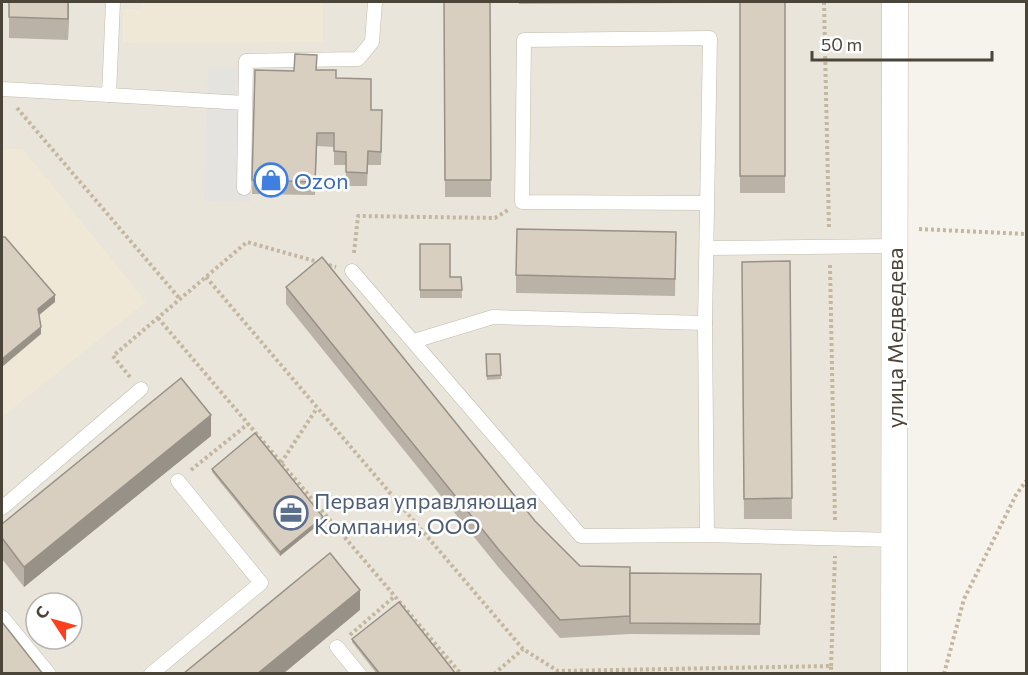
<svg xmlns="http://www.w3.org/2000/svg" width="1028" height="675" viewBox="0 0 1028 675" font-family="Commissioner,sans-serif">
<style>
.residential{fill:#eae5da;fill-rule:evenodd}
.education{fill:#efe8d6}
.parking{fill:#e5e3e0}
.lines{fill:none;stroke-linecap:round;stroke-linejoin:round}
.service-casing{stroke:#c2bbae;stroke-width:15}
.minor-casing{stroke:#c2bbae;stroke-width:27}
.path{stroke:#c4b79f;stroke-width:4;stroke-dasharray:3 3;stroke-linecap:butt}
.service{stroke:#fff;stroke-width:14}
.minor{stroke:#fff;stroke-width:26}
.wall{fill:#bab2a6}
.shaded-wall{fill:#979187}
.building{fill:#d8cfc1;stroke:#979187;stroke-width:1.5}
.labels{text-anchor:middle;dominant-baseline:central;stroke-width:5;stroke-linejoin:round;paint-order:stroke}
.shop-label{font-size:22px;fill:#366cbe;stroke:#fff;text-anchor:start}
.street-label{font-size:22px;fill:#4b4439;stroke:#fff}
.service-label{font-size:22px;fill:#4e5e75;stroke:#fff;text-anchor:start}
</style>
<rect width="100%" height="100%" fill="#f6f3ec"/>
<path class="residential" d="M2,2H882L880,673H2ZM36,603H72V639H36Z"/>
<g class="education">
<path d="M141,2H323V42L123,43V9H141Z"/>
<path d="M2,149H23L146,302L2,417Z"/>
</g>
<path class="parking" d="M208,67L254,68L250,202L204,201Z"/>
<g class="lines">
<defs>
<g id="service">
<path d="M2,89L109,95L113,2"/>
<path d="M109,95L245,103"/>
<path d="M244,188L246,61L358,59L372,42L375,2"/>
<path d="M706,203L522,202L524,40L710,38L705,323L707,535"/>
<path d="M707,248L895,246"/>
<path d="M352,271L581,536L707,535L894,540"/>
<path d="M414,341L493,317L705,323"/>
<path d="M2,508L141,389"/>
<path d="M2,617L49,674"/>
<path d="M337,647L359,674"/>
<path d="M151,674L261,583L178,481"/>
</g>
<path id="minor" d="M894,674L895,2"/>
</defs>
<use href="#service" class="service-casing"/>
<use href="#minor" class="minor-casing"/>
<g class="path">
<path d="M824,2L829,230"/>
<path d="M17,108L180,299"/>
<path d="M919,229L1026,234"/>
<path d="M354,253L358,216L495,218L508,210"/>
<path d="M830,265L835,521"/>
<path d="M206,277L523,649L558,671L831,666V674"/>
<path d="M158,318L461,674"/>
<path d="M130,377L113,356L247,242L336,267"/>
<path d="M281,463L317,408"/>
<path d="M191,470L248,424"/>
<path d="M350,635L395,596"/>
<path d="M831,666L835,556"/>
<path d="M494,674L523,649"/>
<path d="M944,674L964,599L1016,495L1026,481"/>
</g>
<use href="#service" class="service"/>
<use href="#minor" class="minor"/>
</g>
<g class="wall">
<path d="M9,2H69L68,40L9,38Z"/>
<path d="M444,2H490L491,197H445Z"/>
<path d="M519,2H710V3L519,4Z"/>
<rect x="740" y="2" width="45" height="191"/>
<path d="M255,70L294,71L317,70L336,78L371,110L382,124L381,165H368L367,186H346V165H334V147L317,146L315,195L252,194Z"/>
<path d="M676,232L675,296L516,293V275Z"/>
<path d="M420,244L450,277H461L462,298H420Z"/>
<path d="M790,261L792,519H744L742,262Z"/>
<path d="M286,287L535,521L580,566L630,573L761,574L760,635L630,634L560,638L499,568L286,304Z"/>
<path d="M486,354H500L501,379L487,380Z"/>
<path d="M211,436L24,587L2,559V524Z"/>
<path d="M212,469L323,521L280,556L212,472Z"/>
<path d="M352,639L456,674H377L352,642Z"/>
</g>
<g class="shaded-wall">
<path d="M68,2H69L68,40Z"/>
<path d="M55,295V302L38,316V309Z"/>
<path d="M41,327V334L2,367V359Z"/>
<path d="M211,415V436L24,587V567Z"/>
<path d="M323,517V521L280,556V552Z"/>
<path d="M360,590V610L283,674H257Z"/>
</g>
<g class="building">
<path d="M9,2H68V19L9,17Z"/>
<path d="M444,2H490L491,180H445Z"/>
<rect x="740" y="2" width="45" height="174"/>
<path d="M295,54L317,55L316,70H336V78L371,79V110H382L381,152L368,151L367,173L346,172V152L334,151V133H317L315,182L252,180L255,70L294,71Z"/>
<path d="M517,229L676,232L675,279L516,275Z"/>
<path d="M2,237H5L55,295L38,309L41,327L2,359Z"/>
<path d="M420,244H450V277H461L462,290H420Z"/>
<path d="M322,257L535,521L580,566L630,567V616L560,620L499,550L286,287Z"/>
<path d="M790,261L792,498L744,499L742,262Z"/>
<path d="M486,354H500L501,375L487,376Z"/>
<path d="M181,378L211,415L24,567L2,538V524Z"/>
<path d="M255,433L323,517L280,552L212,469Z"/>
<path d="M330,553L360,590L257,674H183Z"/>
<path d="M630,573L761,574L760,624L630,623Z"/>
<path d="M399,602L456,674H380L352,639Z"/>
<path d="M2,622L43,674H2Z"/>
</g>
<defs>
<symbol id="shop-ring" viewBox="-11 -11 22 22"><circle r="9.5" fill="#fff" stroke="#3f7fe0" stroke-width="1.5"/><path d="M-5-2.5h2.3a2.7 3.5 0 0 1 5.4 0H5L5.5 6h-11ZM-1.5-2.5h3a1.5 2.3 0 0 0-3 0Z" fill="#3f7fe0"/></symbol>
<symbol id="office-ring" viewBox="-11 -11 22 22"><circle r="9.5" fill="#fff" stroke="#5c6f8a" stroke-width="1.5"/><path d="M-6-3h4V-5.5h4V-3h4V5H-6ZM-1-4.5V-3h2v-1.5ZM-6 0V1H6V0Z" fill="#5c6f8a"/></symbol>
</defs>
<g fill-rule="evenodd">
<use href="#shop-ring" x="252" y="161" width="38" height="38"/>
<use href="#office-ring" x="272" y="494" width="38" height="38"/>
</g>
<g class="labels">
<g class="shop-label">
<text x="294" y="180">Ozon</text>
</g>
<g class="street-label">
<text transform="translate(894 338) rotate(-90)">улица Медведева</text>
</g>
<g class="service-label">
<text x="314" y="500">Первая управляющая<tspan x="314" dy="25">Компания, ООО</tspan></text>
</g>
</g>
<rect width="1028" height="675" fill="none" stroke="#4b4439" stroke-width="6"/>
<g transform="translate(54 621) rotate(306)"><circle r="28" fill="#ffffff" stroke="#b7b4b0" stroke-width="1.5"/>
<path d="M0-4.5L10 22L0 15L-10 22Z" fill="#fc3f1d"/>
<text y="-9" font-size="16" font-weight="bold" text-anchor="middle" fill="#4b4439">С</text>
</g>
<path d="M812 51v9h180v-9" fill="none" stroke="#4b4439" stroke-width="3"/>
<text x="821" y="51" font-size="18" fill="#4b4439" stroke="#ffffff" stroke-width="4.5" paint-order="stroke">50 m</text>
</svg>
